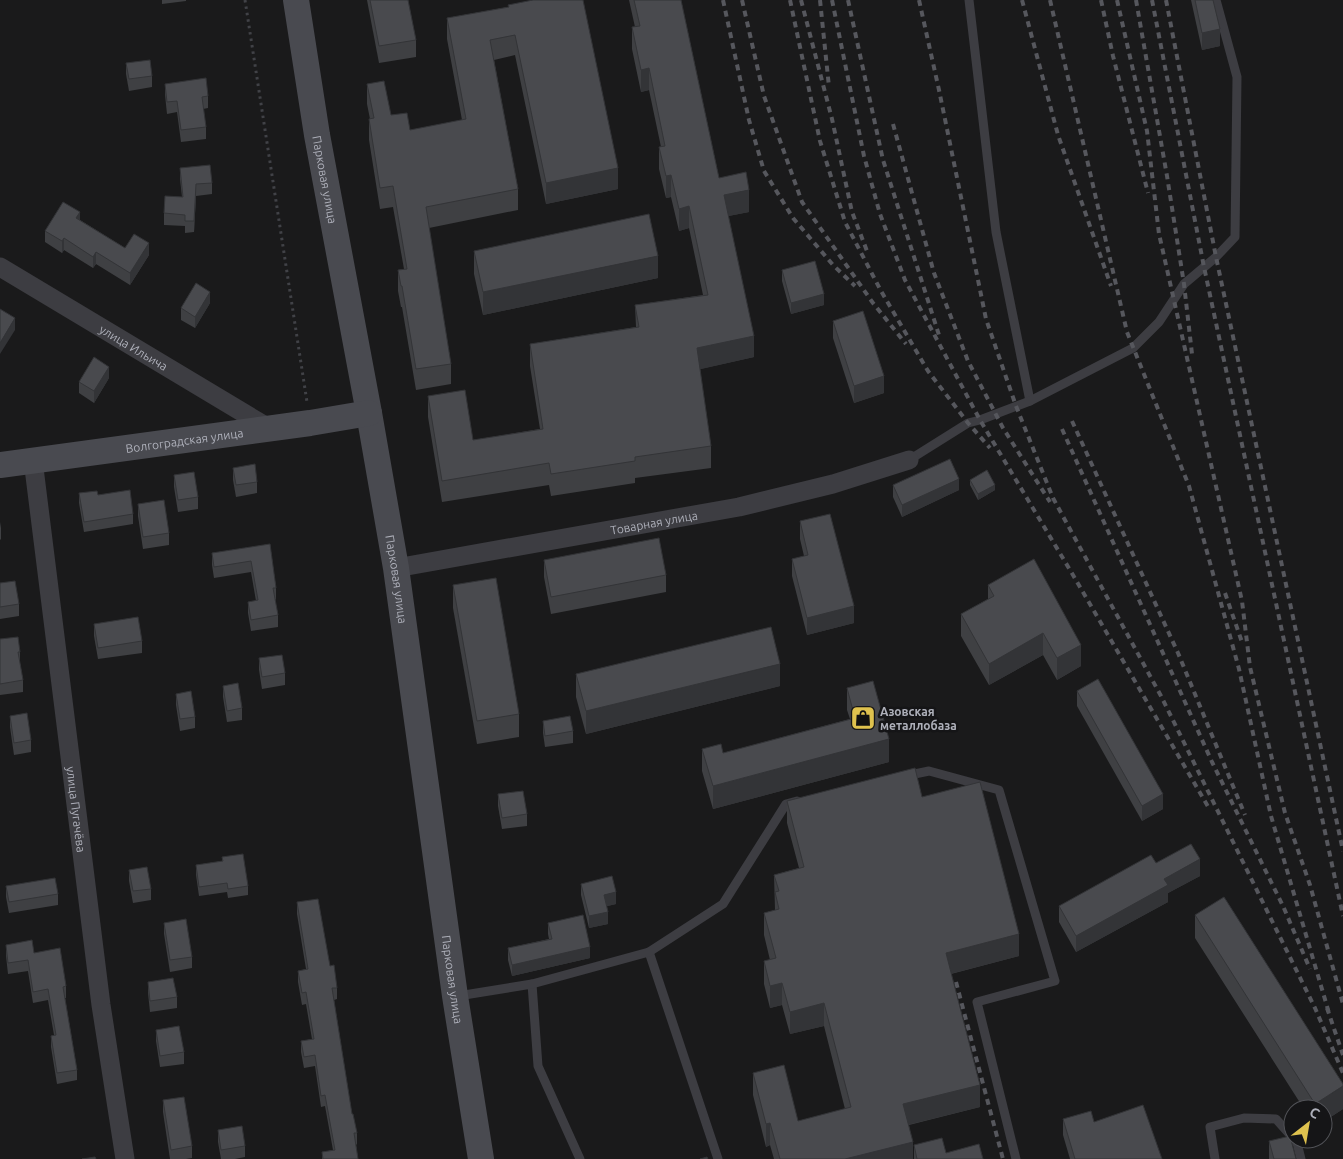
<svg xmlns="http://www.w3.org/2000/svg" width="1343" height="1159" viewBox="0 0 1343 1159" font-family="Ubuntu,sans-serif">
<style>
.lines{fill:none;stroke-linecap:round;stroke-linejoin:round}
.path{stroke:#414247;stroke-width:3;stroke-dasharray:2.5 4;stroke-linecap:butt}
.service{stroke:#3d3d42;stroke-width:9}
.minor{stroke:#3d3d42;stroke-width:19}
.secondary{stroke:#494a50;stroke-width:26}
.rail{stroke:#56575d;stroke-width:4;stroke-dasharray:6 5;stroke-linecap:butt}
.wall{fill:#3f4043}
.shaded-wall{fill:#333437}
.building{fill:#494a4e;stroke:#333437}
.labels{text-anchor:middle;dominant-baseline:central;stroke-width:5;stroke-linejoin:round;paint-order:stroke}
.street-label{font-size:12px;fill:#aeb0ba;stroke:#151517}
.poi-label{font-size:12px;font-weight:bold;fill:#aeb0ba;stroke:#151517;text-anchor:start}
</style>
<rect width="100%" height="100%" fill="#1a1a1b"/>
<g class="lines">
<path class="path" d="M245,0L307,402"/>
<g class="service">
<path d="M969,0L996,232L1030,401"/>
<path d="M909,460L968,423L980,420L1030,401L1133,348L1159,322L1184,284L1216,257L1235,237L1237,77L1216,0"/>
<path d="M905,776L929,771L999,790L1055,981L977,1002L1016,1159"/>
<path d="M649,952L718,1159"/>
<path d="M532,984L538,1066L580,1159"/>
<path d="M458,996L532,984L649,952L723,904L786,804L797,801"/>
<path d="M1293,1139L1297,1143L1301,1159"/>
<path d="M1215,1159L1210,1127L1244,1118L1276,1119L1293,1138"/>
</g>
<g class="minor">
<path id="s1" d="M0,267L267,427"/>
<path id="s2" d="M33,460L101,1005L125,1159"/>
<path id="s3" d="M396,568L739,507L833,484L909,460"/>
</g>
<g class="secondary">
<path id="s4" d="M296,0L317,135L369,413L396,568L455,996L481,1159"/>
<path id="s5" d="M0,465L310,423L369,413"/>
</g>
<g class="rail">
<path d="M723,0L749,120L764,171L793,218L833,265L855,286"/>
<path d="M742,0L764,96L802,202L873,303L906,344"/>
<path d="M790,0L820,141L845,222L881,291L928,371L968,423L990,448"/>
<path d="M801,0L832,119L852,212L867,251"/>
<path d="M820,0L829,87"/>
<path d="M832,0L864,156L880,214L905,280L980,420L1073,575L1210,810"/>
<path d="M848,0L883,160L939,335"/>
<path d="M919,0L939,90L986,319L1016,406L1053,498L1161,696L1315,1008L1343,1073"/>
<path d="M1022,0L1058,135L1111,286"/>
<path d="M1050,0L1127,332L1189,486L1239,669L1271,816L1329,1013"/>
<path d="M1101,0L1113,56L1148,193"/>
<path d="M1117,0L1147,131L1159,234L1242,601L1250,667L1285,813L1310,885L1343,1004"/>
<path d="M1136,0L1167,176L1184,284L1192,354"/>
<path d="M1152,0L1204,267L1343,916"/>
<path d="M1166,0L1216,257L1343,851"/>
<path d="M893,124L934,273L968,361L1003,428L1050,502"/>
<path d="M1072,421L1178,653L1245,815"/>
<path d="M1062,429L1212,762L1283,906L1310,969"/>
<path d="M1225,593L1243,645"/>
<path d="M956,982L1003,1159"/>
<path d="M1327,1008L1343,1055"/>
</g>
</g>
<g class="wall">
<path d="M162,0H186V1L162,4Z"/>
<path d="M367,0H408L416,40V57L379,63Z"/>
<path d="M629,0H681L719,178L749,212L728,216L754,357L700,369L711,446V468L635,478V483L551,496L549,485L442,502L428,417V396L473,440L540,429L530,366V344L636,327L635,305L703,295L689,228L679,231L671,197L666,198L659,169V147H661L649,90L641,92L632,49V27H635Z"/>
<path d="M1191,0H1213L1220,46L1202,50Z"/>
<path d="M508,7L618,189L546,204L515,55L494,60L518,189V210L429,228L451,364V384L416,390L402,307H401L398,291V270L404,269L393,207L380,209L369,140V119H370L367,104V84L391,115L410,130L462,120L447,39V18Z"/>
<path d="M126,63L152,76V87L129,91L126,74Z"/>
<path d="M165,84L208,96V108L203,109L206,127V139L181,142L177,112L167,114L165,95Z"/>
<path d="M180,168L212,183V194L196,196L194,232L185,233V226L164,225V213L182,197L180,179Z"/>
<path d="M80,220L125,248L149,255L130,285L96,264L93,268L64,250L62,253L45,242V231Z"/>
<path d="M474,251L658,278L483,315L474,274Z"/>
<path d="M782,270L824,305L791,314L782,281Z"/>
<path d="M210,303L195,328L181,320V308Z"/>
<path d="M833,321L884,393L854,403L833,338Z"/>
<path d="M109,378L94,403L79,393V382Z"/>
<path d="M233,468L257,482V493L236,497L233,480Z"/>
<path d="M174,475L198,497V509L178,512L174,487Z"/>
<path d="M970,480L995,490L978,500L970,485Z"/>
<path d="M893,485L959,490L902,517L893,497Z"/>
<path d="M79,493L98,495L133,514V524L84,532L79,503Z"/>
<path d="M138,504L169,533V545L143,549L138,516Z"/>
<path d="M800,521L854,623L807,635L792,576V559L804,556L800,539Z"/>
<path d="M0,522L1,528V539L0,540Z"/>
<path d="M270,544L276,588V599L275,600L278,615V627L251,631L248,613V602L256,601L251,572L214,578L212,565V553Z"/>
<path d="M544,560L666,575V592L551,614L544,577Z"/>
<path d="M0,583L19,604V616L0,619Z"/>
<path d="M453,585L519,714V737L477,744L453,608Z"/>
<path d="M988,585L1081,666L1057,680L1043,655L989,685L961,636V614L988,599Z"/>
<path d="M94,624L142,641V653L98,659L94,636Z"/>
<path d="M0,639L20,652V663L23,680V692L0,695Z"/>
<path d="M259,658L285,673V685L262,689L259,670Z"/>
<path d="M576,674L780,686L586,734L576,697Z"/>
<path d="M223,686L242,708V720L227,722L223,697Z"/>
<path d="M847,688L889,762L713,809L702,771V749L723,753L850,719L847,710Z"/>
<path d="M1077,691L1163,809L1142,821L1077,706Z"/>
<path d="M176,694L195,717V728L180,731L176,705Z"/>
<path d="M10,716L31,740V752L14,755L10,727Z"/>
<path d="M543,721L573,731V743L545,747L543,733Z"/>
<path d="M498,794L527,814V826L502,829L498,806Z"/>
<path d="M922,797L1019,956L951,974L980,1107L909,1125L913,1159H774L770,1145L766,1147L753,1095V1073L798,1121L845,1109L824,1026L790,1034L782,1005L770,1008L764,984V961L770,960L764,935V913L775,910L774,875L799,868L787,823V801Z"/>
<path d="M222,857L248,886V895L228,898L227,892L199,896L196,875V865L222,861Z"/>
<path d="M1156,863L1200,876L1168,893V902L1076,952L1059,922V906Z"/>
<path d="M129,870L151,889V900L133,903L129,881Z"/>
<path d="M581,884L616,904L607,906L608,924L589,928L581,895Z"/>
<path d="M6,886L58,894V905L9,913L6,897Z"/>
<path d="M297,902L330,966L337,988V999L334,1000L352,1114L357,1133V1144L356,1145L358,1159H322V1152L333,1150L325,1106L321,1107L315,1066L304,1068L301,1052V1041L312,1039L306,1004L302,1005L298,982V971L306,969L297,914Z"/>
<path d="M1195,915L1343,1109L1323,1122V1109H1304L1195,938Z"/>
<path d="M164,923L192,957V968L170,972L164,934Z"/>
<path d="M548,923L590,958L512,976L508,960V948L549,939L548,934Z"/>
<path d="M6,945L34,953L66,986V998H65L77,1070V1080L57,1084L51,1047V1036L54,1035L48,1000L33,1003L28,971L8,974L6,956Z"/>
<path d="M148,982L177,997V1008L150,1012L148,993Z"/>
<path d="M156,1030L184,1052V1064L160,1067L156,1041Z"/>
<path d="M163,1100L192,1146V1158L186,1159H170L163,1112Z"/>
<path d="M1063,1119L1094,1122L1162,1159H1070L1063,1135Z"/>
<path d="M218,1130L245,1146V1157L235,1159H221L218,1142Z"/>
<path d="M1269,1141L1296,1159H1269Z"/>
<path d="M914,1145L946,1153L983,1159H914Z"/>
</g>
<g class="shaded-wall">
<path d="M1220,29V46L1202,50V33Z"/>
<path d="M649,68V90L641,92V70Z"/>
<path d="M618,168V189L546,204V183Z"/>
<path d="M671,175V197L666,198V176Z"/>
<path d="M196,184V196L194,232V221Z"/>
<path d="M749,190V212L724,217V195Z"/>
<path d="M689,206V228L679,231V209Z"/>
<path d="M80,212V224L76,218Z"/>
<path d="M64,238V250L62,253V241Z"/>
<path d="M149,243V255L130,285V273Z"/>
<path d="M96,252V264L93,268V257Z"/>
<path d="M658,256V278L483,315V292Z"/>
<path d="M210,292V303L195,328V317Z"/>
<path d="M824,294V305L791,314V303Z"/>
<path d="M15,318V330L0,354V343Z"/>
<path d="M754,336V357L697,370V348Z"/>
<path d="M109,367V378L94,403V391Z"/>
<path d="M884,376V393L854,403V386Z"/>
<path d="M959,479V490L902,517V505Z"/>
<path d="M995,485V490L978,500V494Z"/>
<path d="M854,606V623L807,635V618Z"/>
<path d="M1043,633V655L989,685V664Z"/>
<path d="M1081,645V666L1057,680V658Z"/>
<path d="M780,664V686L586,734V711Z"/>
<path d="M889,739V762L713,809V786Z"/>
<path d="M1163,794V809L1142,821V806Z"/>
<path d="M1200,859V876L1168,893V902L1076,952V936L1164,879Z"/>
<path d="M616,892V904L604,907V895Z"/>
<path d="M608,912V924L589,928V916Z"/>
<path d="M1019,934V956L946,975V953Z"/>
<path d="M590,947V958L512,976V965Z"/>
<path d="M782,983V1005L770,1008V986Z"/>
<path d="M824,1003V1026L790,1034V1012Z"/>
<path d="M980,1085V1107L903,1126V1104Z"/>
<path d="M1343,1086V1109L1323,1122V1109H1315V1104Z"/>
<path d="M770,1123V1145L766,1147V1124Z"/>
<path d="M913,1142V1159H845Z"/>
</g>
<g class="building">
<path d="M370,0H408L416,40L379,46Z"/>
<path d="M533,0H583L618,168L546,183L515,35L490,40L518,189L426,207L451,364L416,369L402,286H401L398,270L407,269L393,186L380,188L369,119L374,118L367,84L384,81L391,115L407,113L410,130L466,119L447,18L509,7L508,5Z"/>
<path d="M634,0H681L719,178L746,172L749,190L724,195L754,336L697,348L711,446L635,457V461L551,474L549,463L442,481L428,396L465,390L473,440L543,429L530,344L639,327L635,305L708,295L689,206L679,209L671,175L666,176L659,147L665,146L649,68L641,70L632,27L640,26Z"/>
<path d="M1195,0H1213L1220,29L1202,33Z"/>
<path d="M150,60L152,76L129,79L126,63Z"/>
<path d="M206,78L208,96L202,97L206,127L181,130L177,101L167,102L165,84Z"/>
<path d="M210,165L212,183L196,184L194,221H185V215L164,213L165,196L183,197L180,168Z"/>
<path d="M63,202L80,212L76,218L125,248L134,234L149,243L130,273L96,252L93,257L64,238L62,241L45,231Z"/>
<path d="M649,214L658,256L483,292L474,251Z"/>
<path d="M815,261L824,294L791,303L782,270Z"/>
<path d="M196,283L210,292L195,317L181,308Z"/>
<path d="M0,309L15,318L0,343Z"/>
<path d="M863,311L884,376L854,386L833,321Z"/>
<path d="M94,357L109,367L94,391L79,382Z"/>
<path d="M950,459L959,479L902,505L893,485Z"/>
<path d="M255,464L257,482L236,485L233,468Z"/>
<path d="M987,470L995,485L978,494L970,480Z"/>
<path d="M194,472L198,497L178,500L174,475Z"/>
<path d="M130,490L133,514L84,522L79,493L97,491L98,495Z"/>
<path d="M164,500L169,533L143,537L138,504Z"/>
<path d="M830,514L854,606L807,618L792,559L808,555L800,521Z"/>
<path d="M659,538L666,575L551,597L544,560Z"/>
<path d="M270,544L276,588H273L278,615L251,620L248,602L258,600L251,561L214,567L212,553Z"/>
<path d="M1034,559L1081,645L1057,658L1043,633L989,664L961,614L994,596L988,585Z"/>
<path d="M496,578L519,714L477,721L453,585Z"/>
<path d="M15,581L19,604L0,607V583Z"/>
<path d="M138,617L142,641L98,648L94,624Z"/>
<path d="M771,627L780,664L586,711L576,674Z"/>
<path d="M18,637L20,652H18L23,680L0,684V639Z"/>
<path d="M282,655L285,673L262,677L259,658Z"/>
<path d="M1098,679L1163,794L1142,806L1077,691Z"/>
<path d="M873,681L889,739L713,786L702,749L721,744L723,753L855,718L847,688Z"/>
<path d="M238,683L242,708L227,711L223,686Z"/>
<path d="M191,691L195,717L180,719L176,694Z"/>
<path d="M27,713L31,740L14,743L10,716Z"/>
<path d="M570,716L573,731L545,736L543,721Z"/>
<path d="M915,768L922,797L980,782L1019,934L946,953L980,1085L903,1104L913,1142L845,1159H780L770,1123L766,1124L753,1073L784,1065L798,1121L851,1107L824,1003L790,1012L782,983L770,986L764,961L776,958L764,913L779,909L775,892L779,891L774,875L804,867L787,801Z"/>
<path d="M523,791L527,814L502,818L498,794Z"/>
<path d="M1191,844L1200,859L1164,879L1168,885L1076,936L1059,906L1151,855L1156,863Z"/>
<path d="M243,854L248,886L228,889L227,883L199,887L196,865L223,861L222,857Z"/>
<path d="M147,867L151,889L133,891L129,870Z"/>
<path d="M612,876L616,892L604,895L608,912L589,916L581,884Z"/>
<path d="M55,878L58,894L9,902L6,886Z"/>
<path d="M1224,897L1343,1084V1086L1315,1104L1195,915Z"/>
<path d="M318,899L330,966L334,965L337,988H332L352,1114H353L357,1133H354L358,1159H323L322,1152L335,1150L325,1095L321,1096L315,1055L304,1057L301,1041L314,1039L306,992L302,993L298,971L308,969L297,902Z"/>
<path d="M583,915L590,947L512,965L508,948L552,939L548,923Z"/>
<path d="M186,919L192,957L170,960L164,923Z"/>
<path d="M32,940L34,953L60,948L66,986L63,987L77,1070L57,1073L51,1036L56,1035L48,989L33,992L28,960L8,963L6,945Z"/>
<path d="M173,978L177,997L150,1001L148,982Z"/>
<path d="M179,1026L184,1052L160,1056L156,1030Z"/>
<path d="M184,1097L192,1146L171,1150L163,1100Z"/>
<path d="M1143,1105L1162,1159H1075L1063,1119L1091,1111L1094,1122Z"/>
<path d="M242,1126L245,1146L221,1150L218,1130Z"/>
<path d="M1290,1136L1296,1159H1274L1269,1141Z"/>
<path d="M942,1138L946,1153L979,1144L983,1159H917L914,1145Z"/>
<path d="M95,1157L96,1159H82Z"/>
<path d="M707,1157L708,1159H700Z"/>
</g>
<defs>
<symbol id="shop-square" viewBox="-11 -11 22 22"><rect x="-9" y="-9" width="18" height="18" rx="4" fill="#dfc24e" stroke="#151517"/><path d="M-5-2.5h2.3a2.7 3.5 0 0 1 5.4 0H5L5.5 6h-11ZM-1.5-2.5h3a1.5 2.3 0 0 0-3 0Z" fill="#111"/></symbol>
</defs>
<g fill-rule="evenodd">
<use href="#shop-square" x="849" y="704" width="28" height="28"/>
</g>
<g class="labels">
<g class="street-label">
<text stroke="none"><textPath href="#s4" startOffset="182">Парковая улица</textPath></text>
<text stroke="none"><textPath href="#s1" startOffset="156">улица Ильича</textPath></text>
<text stroke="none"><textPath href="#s5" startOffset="186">Волгоградская улица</textPath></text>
<text stroke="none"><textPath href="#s3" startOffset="262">Товарная улица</textPath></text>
<text stroke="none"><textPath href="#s4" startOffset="588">Парковая улица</textPath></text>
<text stroke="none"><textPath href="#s2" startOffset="352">улица Пугачёва</textPath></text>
<text stroke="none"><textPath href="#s4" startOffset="992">Парковая улица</textPath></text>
</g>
<g class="poi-label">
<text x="880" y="711">Азовская<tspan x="880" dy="14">металлобаза</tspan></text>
</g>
</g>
<g transform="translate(1308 1124) rotate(31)"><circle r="24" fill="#151517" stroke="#525358"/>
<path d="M0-4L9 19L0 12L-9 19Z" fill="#dfc24e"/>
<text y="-8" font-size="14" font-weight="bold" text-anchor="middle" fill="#aeb0ba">С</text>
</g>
</svg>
